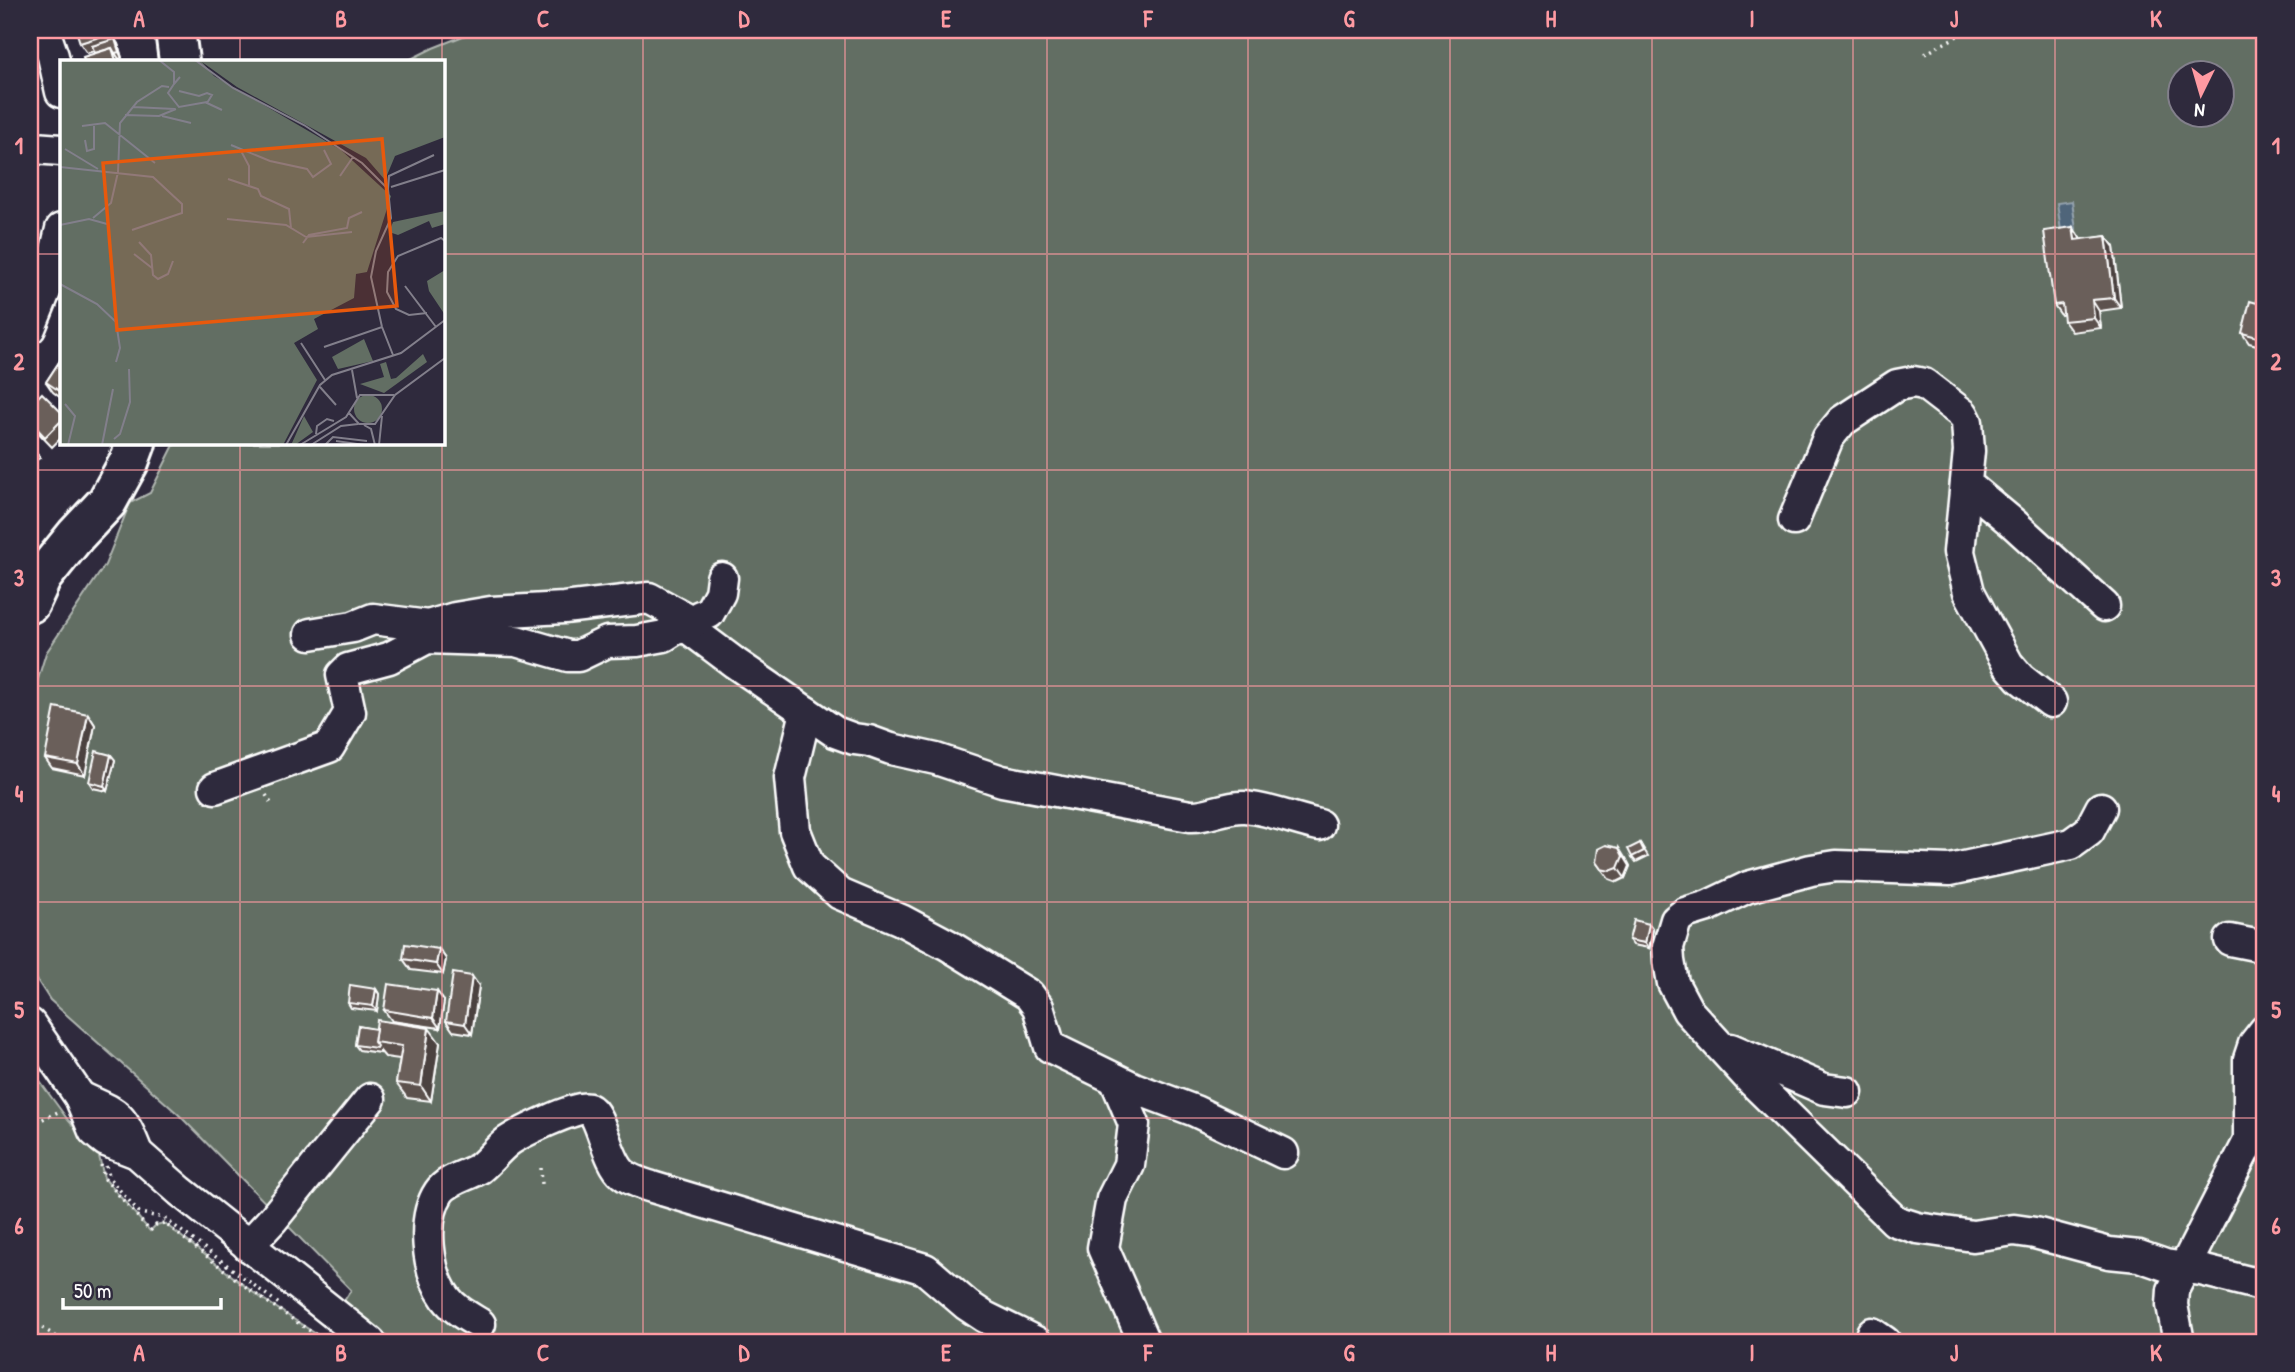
<svg xmlns="http://www.w3.org/2000/svg" width="2295" height="1372" viewBox="0 0 2295 1372" font-family="'Patrick Hand',sans-serif">
<style>
.green{fill:#626e63;stroke:#b0b6b1;stroke-width:2;fill-rule:evenodd}
.water{fill:#4f657a;stroke:#95a3af;stroke-width:2}
.lines{fill:none;stroke-linecap:round;stroke-linejoin:round}
.minor-casing{stroke:#fff;stroke-width:35}
.major-casing{stroke:#fff;stroke-width:44}
.path{stroke:#fff;stroke-width:3.5;stroke-dasharray:2 5;stroke-linecap:butt}
.minor{stroke:#2f2a3d;stroke-width:30}
.major{stroke:#2f2a3d;stroke-width:38}
.wall{fill:#5c514d;stroke:#fff;stroke-width:2}
.shaded-wall{fill:#4b423f;stroke:#fff;stroke-width:2}
.building{fill:#6b5e5a;stroke:#fff;stroke-width:2}
.grid{fill:none;stroke:#ff9aa2;stroke-width:2;stroke-opacity:0.55}
.inset-road{fill:none;stroke:#827f8b;stroke-width:2}
.view{fill:#e8590c;fill-opacity:0.15;stroke:#e8590c;stroke-width:3.5}
.inset-edge{fill:none;stroke:#fff;stroke-width:3.5}
.neatline{fill:none;stroke:#ff9aa2;stroke-width:2.5}
.grid-label{font-size:23px;text-anchor:middle;font-weight:bold;fill:#ff9aa2}
</style>
<rect width="100%" height="100%" fill="#2f2a3d"/>
<filter id="ink" filterUnits="userSpaceOnUse"><feTurbulence type="fractalNoise" baseFrequency=".0143" numOctaves="2"/><feDisplacementMap in="SourceGraphic" scale="14" xChannelSelector="R" yChannelSelector="G"/><feConvolveMatrix kernelMatrix="1 2 1 2 8 2 1 2 1" color-interpolation-filters="sRGB"/></filter>
<g filter="url(#ink)">
<g class="green">
<path d="M478,30H2265V1342H387L341,1306L351,1290L178,1114L50,1000L30,969V705L46,653L105,565L130,503L150,493L175,443H443V61H407L433,48ZM2180,74H2222V116H2180Z"/>
<path d="M30,1068L68,1120L99,1156L104,1178L150,1231L156,1225L164,1223L254,1293L328,1342H30Z"/>
</g>
<path class="water" d="M2072,201L2076,229L2061,231L2057,203Z"/>
<g class="lines">
<defs>
<g id="minor">
<path d="M44,30L53,56L61,92"/>
<path d="M34,148L61,150"/>
<path d="M30,328L48,284L61,229"/>
<path d="M1966,484L2014,524L2104,606"/>
<path d="M1794,520L1828,438L1842,421L1897,385L1913,382L1924,384L1963,414L1967,422L1969,451L1959,552L1969,592L2008,664L2020,678L2051,702"/>
<path d="M687,627L735,663L835,732L854,739L869,741L891,749L936,759L1002,781L1190,816C1209,817 1225,806 1244,807C1265,808 1296,820 1319,825"/>
<path d="M310,634L353,627L373,619L428,626L455,618L491,612L564,608L649,598L693,622"/>
<path d="M806,712L790,778L795,831L809,866L840,894L901,920L948,945L1029,995L1038,1007L1050,1047L1134,1088L1195,1111L1283,1153"/>
<path d="M215,788L329,747L350,712L342,675L348,669L389,658L427,638L516,641L568,656H578L607,642L637,641L664,636L675,629L687,627L700,616L709,613L720,593L722,578"/>
<path d="M2101,808L2089,831L2071,844L1950,870L1836,866L1811,870L1748,887L1708,906L1685,913L1676,920L1668,947L1669,961L1673,983L1688,1011L1749,1078L1895,1221L1917,1228L1973,1236L2014,1230L2035,1233L2109,1253L2139,1256L2165,1265L2201,1270L2265,1286"/>
<path d="M2230,940L2265,947"/>
<path d="M30,1024L80,1097L94,1131L101,1137L106,1141L137,1153L180,1191L370,1342"/>
<path d="M1731,1049L1824,1089L1847,1092"/>
<path d="M1115,1079L1134,1124L1129,1165L1112,1199L1103,1248L1144,1342"/>
<path d="M80,1097C117,1114 122,1112 137,1153"/>
<path d="M248,1246L273,1219L370,1099"/>
<path d="M480,1324C467,1316 455,1310 446,1298C427,1272 421,1219 439,1192C448,1179 467,1176 480,1168C490,1160 497,1150 507,1142C518,1134 578,1104 589,1109C601,1114 607,1161 623,1174C631,1181 643,1184 652,1187L925,1269L967,1305L985,1317L1036,1342"/>
<path d="M1872,1333L1885,1342"/>
<path d="M2179,1342L2172,1305L2173,1290L2249,1141V1059L2254,1044L2265,1030"/>
</g>
<g id="major">
<path d="M175,30L179,61"/>
<path d="M30,603L42,577L76,535L107,502L129,462L136,443"/>
</g>
</defs>
<use href="#minor" class="minor-casing"/>
<use href="#major" class="major-casing"/>
<g class="path">
<path d="M1925,54L1968,30"/>
<path d="M266,795L272,805"/>
<path d="M30,1125L60,1111"/>
<path d="M101,1165L104,1178L150,1231L156,1225L164,1223L254,1293L319,1337"/>
<path d="M106,1166L110,1179L140,1213L164,1218L279,1304"/>
<path d="M541,1168L542,1184"/>
<path d="M30,1321L66,1342"/>
</g>
<use href="#minor" class="minor"/>
<use href="#major" class="major"/>
</g>
<g class="wall">
<path d="M112,30L114,39L118,44L122,58L119,59L95,53L94,51L87,53L80,43Z"/>
<path d="M2073,227L2081,240L2106,236L2114,247L2121,308L2099,311L2101,328L2072,332L2064,321V314L2061,315L2054,305Z"/>
<path d="M2265,299V347L2249,343L2242,333L2257,303Z"/>
<path d="M61,359V398L53,392L46,382Z"/>
<path d="M30,405L61,412V438L52,447L30,424Z"/>
<path d="M30,442L40,458L30,464Z"/>
<path d="M88,714L95,725L85,775L52,768L45,758Z"/>
<path d="M111,755L115,760L107,791L93,788L89,782Z"/>
<path d="M1640,843L1648,856L1636,862L1632,857Z"/>
<path d="M1626,858L1630,866L1625,878L1617,882L1609,879L1596,862Z"/>
<path d="M1649,924L1653,929L1649,948L1633,945L1629,940Z"/>
<path d="M439,949L446,959L443,974L411,970L403,959Z"/>
<path d="M479,986L472,1034L453,1031L446,1021Z"/>
<path d="M376,989L379,994L377,1011L351,1008L348,1003Z"/>
<path d="M444,1001L440,1028L392,1021L384,1010Z"/>
<path d="M358,1026L440,1043L431,1101L407,1098L396,1083L400,1059L385,1057L380,1051V1053L359,1050L355,1045Z"/>
</g>
<g class="shaded-wall">
<path d="M108,30H112L116,45L109,34Z"/>
<path d="M115,39L118,44L122,58L119,52Z"/>
<path d="M112,48L119,59L120,61H116Z"/>
<path d="M2073,227L2080,238L2082,250L2075,240Z"/>
<path d="M2106,236L2114,247L2121,308L2114,298Z"/>
<path d="M2092,300L2099,311L2101,328L2094,318Z"/>
<path d="M88,714L95,725L85,775L78,764Z"/>
<path d="M111,755L115,760L107,791L104,786Z"/>
<path d="M1619,848L1630,866L1625,878L1618,868Z"/>
<path d="M1649,924L1653,929L1649,948L1645,943Z"/>
<path d="M439,949L446,959L443,974L436,964Z"/>
<path d="M472,976L479,986L472,1034L465,1024Z"/>
<path d="M376,989L379,994L377,1011L373,1006Z"/>
<path d="M437,991L444,1001L440,1028L433,1018Z"/>
<path d="M429,1028L440,1043L431,1101L421,1086Z"/>
</g>
<g class="building">
<path d="M76,30H108L109,34L80,43Z"/>
<path d="M115,39L119,52L115,53L112,48L95,53L92,46Z"/>
<path d="M112,48L116,61H84L83,57Z"/>
<path d="M2073,227L2075,240L2106,236L2114,298L2092,300L2094,318L2064,321L2062,304L2054,305L2044,231Z"/>
<path d="M2258,297L2265,299V339L2242,333L2250,301L2257,303Z"/>
<path d="M61,359V392L46,382Z"/>
<path d="M42,393L61,412V421L45,437L30,421V405Z"/>
<path d="M55,707L88,714L78,764L45,758Z"/>
<path d="M96,751L111,755L104,786L89,782Z"/>
<path d="M1640,843L1644,851L1632,857L1628,849Z"/>
<path d="M1606,845L1619,848L1623,856L1618,868L1610,871L1601,869L1596,862L1598,849Z"/>
<path d="M1634,920L1649,924L1645,943L1629,940Z"/>
<path d="M405,944L439,949L436,964L403,959Z"/>
<path d="M453,973L472,976L465,1024L446,1021Z"/>
<path d="M388,984L437,991L433,1018L384,1010Z"/>
<path d="M350,985L376,989L373,1006L348,1003Z"/>
<path d="M377,1020L429,1028L421,1086L396,1083L402,1046L374,1042Z"/>
<path d="M358,1026L376,1029L374,1042L377,1046L376,1048L355,1045Z"/>
</g>
</g>
<path class="grid" d="M240,30V61M442,30V61M643,30V1342M845,30V1342M1047,30V1342M1248,30V1342M1450,30V1342M1652,30V1342M1853,30V1342M2055,30V1342M30,254H61M443,254H2265M240,443V1342M442,443V1342M30,470H2265M30,686H2265M30,902H2265M30,1118H2265"/>
<g transform="translate(60 60)">
<rect width="385" height="385" fill="#2f2a3d"/>
<path d="M0,0H385V77L335,96L325,120L306,98L177,27L142,2L154,16L281,90L331,136L307,212L296,214L294,238L254,259L258,269L234,283L257,320L223,385H0ZM385,151V164L372,168L369,161L338,175L329,172L333,162ZM385,210V255L369,231L367,221ZM304,279L313,301L278,309L272,297ZM363,294L367,302L324,333L300,324L324,317L320,304L326,302L331,319L336,318ZM294 349a14 14 0 1 1 28 0a14 14 0 1 1-28 0ZM244,356L253,372L235,385H227L232,383Z" fill="#626e63"/>
<path class="inset-road" d="M99,0L114,12V24L120,17M135,0L173,28L244,65L302,103L328,129M114,24L108,33L119,47L147,42M119,31L139,36L147,33L152,35L147,43L162,50M73,47L115,49M65,55L99,56L116,49M102,56L131,63M22,66L45,63L95,103M25,80L27,91L34,89V64M171,85L210,101L247,109L253,117L271,104L264,90M5,89L38,109M180,89L189,106V125M0,107L93,117L122,144V153L72,170M280,116L293,97M168,119L198,129L201,136L229,149L231,168M331,127L385,110M328,129L329,116L374,95M33,158L51,143L58,112L60,63L77,42L102,26L109,27M167,159L226,165L246,177M0,165L29,159L47,164M246,177L292,172M79,182L91,195L93,215L98,219L108,214L113,201M243,183L249,175L287,168L289,158L302,152M74,194L92,208M0,224L37,244L56,262L60,288L56,302M345,226L376,267M367,253L349,255L336,249L327,232L328,212L338,196L381,178L385,181M322,267L311,217L316,191L331,158L328,129M241,283L265,320M264,287L322,267L333,295M292,310L297,338M260,327L276,345M5,344L15,356L8,385M289,353L299,364H315L335,335L385,298M304,365L311,369L315,385M256,374L257,366L267,359L274,361M54,379L60,374L70,342L69,309M276,381L304,385M42,385L53,329M226,385L260,325L272,315L341,293L385,260M240,385L286,357L300,335H334M251,385L281,366L298,364M265,385L273,377L307,381M319,385L322,356"/>
<path class="view" d="M322,79L337,246L57,270L43,103Z"/>
<rect width="385" height="385" class="inset-edge"/>
</g>
<rect width="2295" height="1372" fill="none" stroke="#2f2a3d" stroke-width="77"/>
<g transform="translate(2201 94) rotate(185)"><circle r="33" fill="#2f2a3d" stroke="#827f8b" stroke-width="2"/>
<path d="M0-5L12 26L0 18L-12 26Z" fill="#ff9aa2"/>
<text y="-10" font-size="19" font-weight="bold" text-anchor="middle" fill="#ffffff">N</text>
</g>
<path d="M63 1298v10h158v-10" fill="none" stroke="#ffffff" stroke-width="3.5"/>
<text x="74" y="1298" font-size="21" fill="#ffffff" stroke="#2f2a3d" stroke-width="5" paint-order="stroke">50 m</text>
<rect x="38" y="38" width="2218" height="1296" class="neatline"/>
<g class="grid-label">
<text x="139" y="27">A</text>
<text x="341" y="27">B</text>
<text x="543" y="27">C</text>
<text x="744" y="27">D</text>
<text x="946" y="27">E</text>
<text x="1148" y="27">F</text>
<text x="1349" y="27">G</text>
<text x="1551" y="27">H</text>
<text x="1752" y="27">I</text>
<text x="1954" y="27">J</text>
<text x="2156" y="27">K</text>
<text x="19" y="154">1</text>
<text x="2276" y="154">1</text>
<text x="19" y="370">2</text>
<text x="2276" y="370">2</text>
<text x="19" y="586">3</text>
<text x="2276" y="586">3</text>
<text x="19" y="802">4</text>
<text x="2276" y="802">4</text>
<text x="19" y="1018">5</text>
<text x="2276" y="1018">5</text>
<text x="19" y="1234">6</text>
<text x="2276" y="1234">6</text>
<text x="139" y="1361">A</text>
<text x="341" y="1361">B</text>
<text x="543" y="1361">C</text>
<text x="744" y="1361">D</text>
<text x="946" y="1361">E</text>
<text x="1148" y="1361">F</text>
<text x="1349" y="1361">G</text>
<text x="1551" y="1361">H</text>
<text x="1752" y="1361">I</text>
<text x="1954" y="1361">J</text>
<text x="2156" y="1361">K</text>
</g>
</svg>
